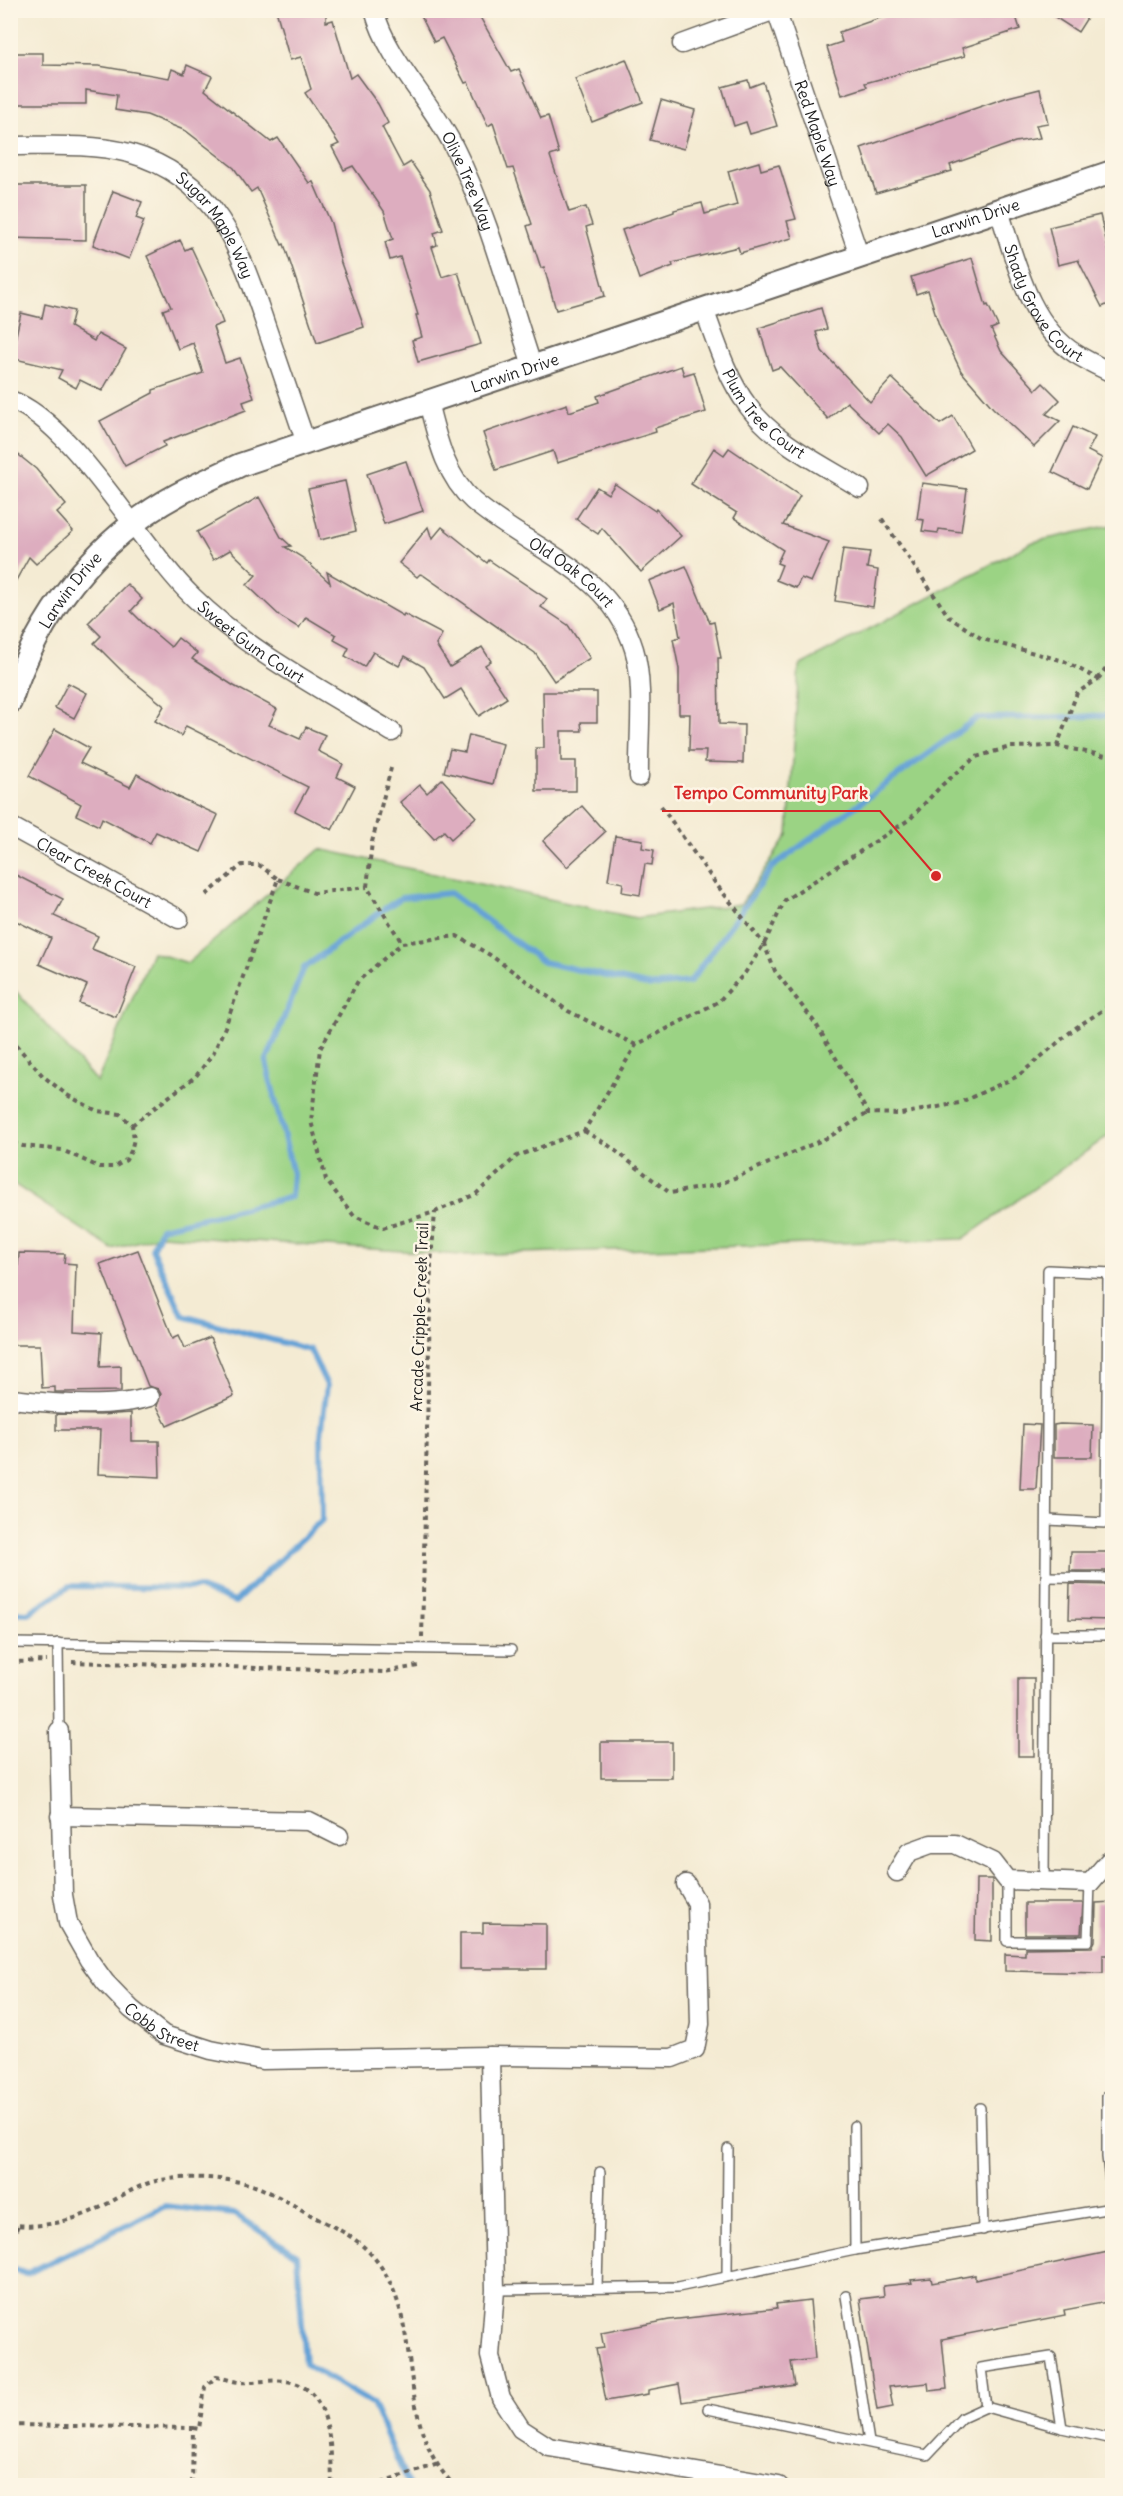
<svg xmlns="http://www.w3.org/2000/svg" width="1123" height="2496" viewBox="0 0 1123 2496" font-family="Delius,sans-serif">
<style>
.green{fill:#9bd384;stroke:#5c7850;stroke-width:1.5}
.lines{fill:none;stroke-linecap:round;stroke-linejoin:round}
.stream{stroke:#65a2d6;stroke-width:6}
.building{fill:#ddadbf}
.service-casing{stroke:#68645c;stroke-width:12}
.minor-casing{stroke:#68645c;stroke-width:21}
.tertiary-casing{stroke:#68645c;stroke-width:26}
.path{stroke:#68645c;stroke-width:4;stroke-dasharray:4.5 4.5;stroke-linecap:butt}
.service{stroke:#fff;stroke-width:9}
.minor{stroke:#fff;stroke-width:18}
.tertiary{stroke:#fff;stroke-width:22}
.labels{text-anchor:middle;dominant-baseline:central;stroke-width:5;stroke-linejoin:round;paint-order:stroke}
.street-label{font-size:16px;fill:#1c1c1c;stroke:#fcf5e5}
.leader{fill:none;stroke:#d62828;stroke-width:2}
.callout-dot{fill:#d62828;stroke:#fcf5e5;stroke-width:2}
.callout-label{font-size:18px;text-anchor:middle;font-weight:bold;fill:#d62828;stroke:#fcf5e5;stroke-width:5;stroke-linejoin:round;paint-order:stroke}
</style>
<rect width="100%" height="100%" fill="#fcf5e5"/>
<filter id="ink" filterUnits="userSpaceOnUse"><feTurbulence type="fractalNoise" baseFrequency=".0167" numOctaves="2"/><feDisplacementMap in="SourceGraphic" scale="12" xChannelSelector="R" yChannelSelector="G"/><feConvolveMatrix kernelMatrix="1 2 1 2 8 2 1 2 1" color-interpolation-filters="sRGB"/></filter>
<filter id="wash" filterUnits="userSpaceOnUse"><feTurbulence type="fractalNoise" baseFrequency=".008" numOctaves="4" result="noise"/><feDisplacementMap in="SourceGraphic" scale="24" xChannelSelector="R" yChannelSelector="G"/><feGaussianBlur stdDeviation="1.35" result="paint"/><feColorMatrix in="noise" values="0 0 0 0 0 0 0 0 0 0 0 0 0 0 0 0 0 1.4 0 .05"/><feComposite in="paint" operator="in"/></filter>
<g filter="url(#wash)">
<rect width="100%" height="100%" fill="#f4ebd3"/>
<path class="green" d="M1112,525V1133L963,1239L462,1255L161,1235L112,1249L11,1182V986L97,1082L152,952L188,963L320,849L636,918L741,904L788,835L799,666L1033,542Z"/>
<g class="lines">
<g class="stream">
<path d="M1073,717L1112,715"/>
<path d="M384,909L401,898L450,893L543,962L651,986L690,982L738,915"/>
<path d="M741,911L772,867L977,718L1067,717"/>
<path d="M10,1612L28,1613L70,1586L198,1588L235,1602L322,1520L321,1435L327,1385L310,1350L183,1316L152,1249L161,1228L291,1197L293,1174L266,1062L304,968L380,912"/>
<path d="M10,2267L26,2274L165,2206L234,2214L297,2255L305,2364L373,2404L409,2486"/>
</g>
</g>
<g id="blocks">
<g class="building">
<path d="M276,10H326V22L333,20L350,78L356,74L378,104L388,123L382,127L403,167L411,162L430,190L443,230L434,233L437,245L432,247L442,277L458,272L481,344L418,362L412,340L422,337L416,315H418L400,257L390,260L385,242L393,239L384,211L353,166L344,170L332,147L339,144L305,93L311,89L301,57L290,60Z"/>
<path d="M418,10H476L511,72L519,69L541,118L548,116L559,153L550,156L569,212L586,207L592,225L586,227L605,296L556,310L544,267L541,268L527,226L532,224L513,168L508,169L493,123L488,126L468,82L465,83L442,38L434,42Z"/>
<path d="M903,10H1014L1020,29L962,48L965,56L865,83L867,87L842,95L827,47L842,42L839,32Z"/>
<path d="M1044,10H1092L1078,32Z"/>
<path d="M10,53H43V65L99,66L169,78L172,69L184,74L187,65L212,76L205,90L271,142L278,138L309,183L313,182L331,223L341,263L364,327L317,343L284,244L282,245L257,188L251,192L234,168L186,131L147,115L115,110L117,95L86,90V104H10Z"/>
<path d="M626,59L643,102L592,122L575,79Z"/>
<path d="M748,80L750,87L763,82L777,126L750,134L746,122L734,126L722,87Z"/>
<path d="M1040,89L1048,123L1036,125L1040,138L1015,142L950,165L952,171L876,193L861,148L1008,97Z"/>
<path d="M661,100L695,110L684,149L650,140Z"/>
<path d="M759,162L761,170L779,165L796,219L787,221L792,238L740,253L738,247L672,263L673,266L639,279L622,230L674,212V210L702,203L705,214L737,205L728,171Z"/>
<path d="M10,185H86V240L10,238Z"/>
<path d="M113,191L142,202L136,218L144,221L129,259L93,245Z"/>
<path d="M1100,215L1113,269V302L1102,307L1078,260L1058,265L1049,227Z"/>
<path d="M180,240L185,250L191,247L206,279L223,323L213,327L225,363L240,358L254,398L243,402L246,410L163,442L165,446L125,466L100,421L153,393V390L203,373L193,343L178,349L163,310L171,307L147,256Z"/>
<path d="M972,258L986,306L988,305L998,326L991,329L1001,351L1036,390L1043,383L1060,400L1046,414L1060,421L1034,447L993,408L961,371L939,325L928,290L916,294L911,277Z"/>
<path d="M45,304L74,311L70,327L94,341L98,334L126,349L102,391L80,380L76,388L58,378L62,370L11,358L21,313L42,318Z"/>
<path d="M821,308L827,329L816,332L822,351L870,402L892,378L940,424L953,416L972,449L926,476L902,437L888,424L879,433L847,402L828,419L780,367L772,370L759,328Z"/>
<path d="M681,366L684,375L694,372L706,412L655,428L656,432L557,463L553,451L496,470L483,433L567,404L569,412L599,402L597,396Z"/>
<path d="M1073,427L1095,437L1088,451L1102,458L1087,489L1052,472Z"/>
<path d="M10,448L36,469L66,505L57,513L73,531L36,564L29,557L10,591Z"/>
<path d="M714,448L724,455L729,448L800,496L783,525L829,542L811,582L801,578L796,588L776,580L782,565L777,563L783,550L734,518L737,513L691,484Z"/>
<path d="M406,461L423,511L384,524L367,474Z"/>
<path d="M345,481L356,531L320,540L308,489Z"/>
<path d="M922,483L967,489L961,532L939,529L938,533L922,531L924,520L917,519Z"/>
<path d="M615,484L655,511L656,509L681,536L641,572L602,528L598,534L576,519L597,487L608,494Z"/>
<path d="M259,497L281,537L291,546L285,547L303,558L330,583L327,572L403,616L404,614L442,634L436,645L450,667L482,647L491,661L485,665L507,698L479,716L461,689L445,699L424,667L405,656L399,666L373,652L364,667L345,656L349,648L334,640L336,635L306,617L299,628L281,617L247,585L256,575L230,550L213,560L197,532Z"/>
<path d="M428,527L432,539L442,527L487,563L489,560L547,599L541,607L568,625L590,658L554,681L535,653L423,575L420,574L417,577L399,563Z"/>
<path d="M843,549L870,552L867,568L878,570L873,607L835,601Z"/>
<path d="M686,566L710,623L714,622L721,658H718L719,724L744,725L743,763L705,762L706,751H689L690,714H679V669L673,639L680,637L674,603L660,609L649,581Z"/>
<path d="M127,584L142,599L131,611L145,625L171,647L178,638L197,653L192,659L234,686L277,709L269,725L300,739L306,727L325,735L318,751L343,764L337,777L355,786L332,830L295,811L308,787L186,726L181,736L155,721L164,706L125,674L94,643L101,636L88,623Z"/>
<path d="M68,683L87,693L74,718L55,708Z"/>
<path d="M543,692H597V722H581L582,731H561V761H576V791H536V748H544Z"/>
<path d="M55,729L89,748L80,763L130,787L137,774L176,796L218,815L201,852L156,832L150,843L102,818L99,826L76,815L81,804L29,776Z"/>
<path d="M469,735L503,744L493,784L444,772L450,749L465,752Z"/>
<path d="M442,779L476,817L451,839L444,831L434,839L400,802L420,785L427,793Z"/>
<path d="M582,806L605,832L567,867L543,841Z"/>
<path d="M615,836L643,840L642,848L654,850L652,865L645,864L640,895L622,892L623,883L608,880Z"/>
<path d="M10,872L63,899L54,916L98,936L92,949L136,967L116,1017L79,1003L87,985L39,964L51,938L10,918Z"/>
<path d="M138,1250L173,1338L179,1335L185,1348L210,1338L234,1396L167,1426L157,1406L161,1394L158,1389L148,1386L100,1264Z"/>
<path d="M19,1253L65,1254L64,1263L76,1264L74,1331L102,1333L100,1367L121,1366V1391L64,1392H55V1387L42,1388L40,1345H13L10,1268H18Z"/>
<path d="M131,1413V1441H159L160,1477L98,1474L100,1430H56V1414L100,1415Z"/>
<path d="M1023,1424L1040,1425L1036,1489H1020Z"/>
<path d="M1060,1424L1093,1425L1092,1457H1054V1425Z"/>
<path d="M1071,1552H1113V1571H1070Z"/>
<path d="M1070,1584L1113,1585V1620L1069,1619Z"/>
<rect x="1018" y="1678" width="16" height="78"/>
<rect x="601" y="1742" width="71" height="36"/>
<path d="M976,1879H992V1941L975,1940Z"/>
<path d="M1113,1902V1955H1103V1973L1005,1971V1954L1025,1955V1948L1092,1947L1095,1941L1096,1903Z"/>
<path d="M1025,1903H1083L1081,1934H1025Z"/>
<path d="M483,1923L546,1924V1969H460V1933H483Z"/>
<path d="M1113,2251V2301L1064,2310L1065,2315L942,2339L947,2389L929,2391L928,2383L889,2387L893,2407L877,2410L860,2299L884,2296L883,2286L912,2283L911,2280L931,2278L932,2283L975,2275V2280Z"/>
<path d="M810,2300L815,2359L791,2362L795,2385L682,2402L679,2384L648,2390V2394L606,2401L596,2349L604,2348L601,2333L669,2320L777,2308L776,2304Z"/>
</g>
</g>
</g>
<g filter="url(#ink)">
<use href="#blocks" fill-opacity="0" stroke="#68645c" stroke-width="1.5"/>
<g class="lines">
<defs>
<g id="service">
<path d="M1048,1520L1106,1523L1108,1273"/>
<path d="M1046,1577L1112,1578"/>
<path d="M1045,1635H1112"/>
<path d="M10,1643L511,1650"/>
<path d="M58,1643L59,1731"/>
<path d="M1007,1880V1941H1088L1090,1883"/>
<path d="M1044,1881L1048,1270L1112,1273"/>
<path d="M1107,2096V2157L1112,2196"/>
<path d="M980,2108L983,2230"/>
<path d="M854,2126L855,2250"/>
<path d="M727,2275L728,2149"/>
<path d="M597,2287L600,2172"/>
<path d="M495,2290L678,2287L855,2250L1112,2208"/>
<path d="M846,2296L869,2442"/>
<path d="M986,2407L981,2368L1051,2357L1062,2428"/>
<path d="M708,2409L927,2455L962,2418L986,2407L1062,2428L1112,2439"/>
</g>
<g id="minor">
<path id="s1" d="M374,10C388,62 432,101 455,149C489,217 508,293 532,365"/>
<path id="s2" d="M776,10L859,255"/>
<path d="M682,44L775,10"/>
<path id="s3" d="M10,146C49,146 91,143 129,153C216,177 240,249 266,326C279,365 293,404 306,443"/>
<path id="s4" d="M999,211C1016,261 1028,324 1076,354C1087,361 1100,367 1112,373"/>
<path id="s5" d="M704,309C716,342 727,378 748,406C775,443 822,464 860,488"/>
<path id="s6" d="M10,400C72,420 142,548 192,596C250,653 324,690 392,732"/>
<path id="s7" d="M428,402C437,437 445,476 473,501C530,550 610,570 634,649C645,685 638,739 639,777"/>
<path id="s8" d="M10,826L179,919"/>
<path d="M12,1399C53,1404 111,1409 150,1397"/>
<path id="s9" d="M59,1731L63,1895L68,1923L89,1960L105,1982L131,2009L164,2035L211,2050L262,2060L490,2056"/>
<path d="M60,1816L309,1821L339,1836"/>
<path d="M897,1872L909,1852L931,1844H955L993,1862L1007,1880L1090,1883L1108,1862H1112"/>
<path d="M686,1884L697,1903L700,2024L695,2049L672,2058L490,2056L495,2290L490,2356L501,2398L521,2429L549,2447L779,2486"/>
</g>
<g id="tertiary">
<path id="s10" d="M10,702C37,616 97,538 177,495C197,484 219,475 240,465L1112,172"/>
</g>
</defs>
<use href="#service" class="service-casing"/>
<use href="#minor" class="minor-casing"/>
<use href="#tertiary" class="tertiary-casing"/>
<g class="path">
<path d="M1110,414L1112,421"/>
<path d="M882,519L949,617L982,639L1064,661L1098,679L1077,693L1057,746"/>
<path d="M1098,679L1112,661"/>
<path d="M391,768L372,842L367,887L402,943"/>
<path d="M661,806L716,884L764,944L775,971L816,1024L868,1113L901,1114L959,1103L1018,1076L1074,1029L1112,1004"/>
<path d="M278,879L314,893L367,887"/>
<path d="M10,1038L43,1076L67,1095L97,1111L120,1114L132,1125L134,1139L131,1151L126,1160L114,1167H99L62,1150L23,1146L10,1142"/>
<path d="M636,1045L568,1011L490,955L457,936L402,943L358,981L320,1049L311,1121L326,1180L354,1216L383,1228L435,1212L476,1194L517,1156L584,1131L636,1045L718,1002L745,973L764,944L785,900L910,819L942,785L976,757L1010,747L1057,746L1106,756L1112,755"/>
<path d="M132,1125L196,1076L213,1054L225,1027L278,879L259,865H242L205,896"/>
<path d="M584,1131L608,1145L670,1193L718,1185L829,1137L868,1113"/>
<path d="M422,1637L431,1264L435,1212"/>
<path d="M10,1662L47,1661"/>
<path d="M72,1662L384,1672L418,1666V1663"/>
<path d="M10,2224C38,2229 69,2222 95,2210C115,2201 134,2186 156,2181C183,2175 235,2177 260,2188C279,2196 298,2208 316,2218C334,2227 352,2235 366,2249C432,2313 388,2421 455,2486"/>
<path d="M10,2247L18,2225"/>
<path d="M10,2425L193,2428L192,2486"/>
<path d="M193,2428L199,2429L205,2387L216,2377C224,2378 231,2381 239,2382C254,2383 270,2379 285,2381C333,2386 331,2451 332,2486"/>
<path d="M373,2486L438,2464"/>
</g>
<use href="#service" class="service"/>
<use href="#minor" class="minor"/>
<use href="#tertiary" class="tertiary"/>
</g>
</g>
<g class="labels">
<g class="street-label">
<text stroke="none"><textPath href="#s2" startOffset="130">Red Maple Way</textPath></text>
<text stroke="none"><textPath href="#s1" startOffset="196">Olive Tree Way</textPath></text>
<text stroke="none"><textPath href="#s10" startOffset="1118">Larwin Drive</textPath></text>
<text stroke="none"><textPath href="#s3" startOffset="237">Sugar Maple Way</textPath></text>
<text stroke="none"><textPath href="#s4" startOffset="104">Shady Grove Court</textPath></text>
<text stroke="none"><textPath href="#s10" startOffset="632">Larwin Drive</textPath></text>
<text stroke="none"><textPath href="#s5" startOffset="123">Plum Tree Court</textPath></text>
<text stroke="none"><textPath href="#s7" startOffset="232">Old Oak Court</textPath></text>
<text stroke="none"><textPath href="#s10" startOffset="128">Larwin Drive</textPath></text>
<text stroke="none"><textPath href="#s6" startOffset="345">Sweet Gum Court</textPath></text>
<text stroke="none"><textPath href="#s8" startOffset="96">Clear Creek Court</textPath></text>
<text transform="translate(419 1317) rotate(-88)">Arcade Cripple-Creek Trail</text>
<text stroke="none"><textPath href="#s9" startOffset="336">Cobb Street</textPath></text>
</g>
</g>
<path class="leader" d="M936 876L880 811H662"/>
<circle class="callout-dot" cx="936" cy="876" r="6"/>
<g class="callout-label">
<text x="771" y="799">Tempo Community Park</text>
</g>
<rect width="1123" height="2496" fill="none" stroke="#fcf5e5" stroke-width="36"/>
</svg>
